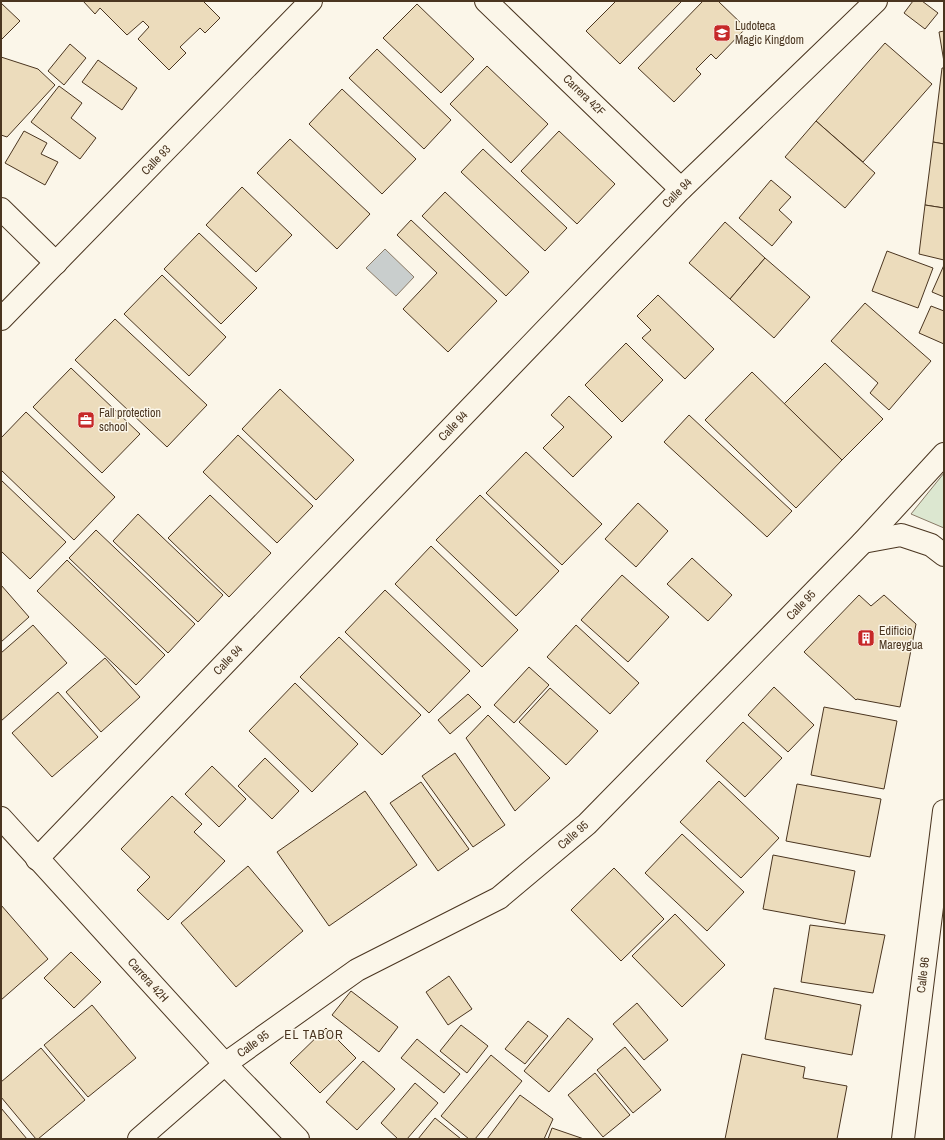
<svg xmlns="http://www.w3.org/2000/svg" width="945" height="1140" viewBox="0 0 945 1140" font-family="'Archivo Narrow',sans-serif">
<style>
.green{fill:#dce7d0;stroke:#887966}
.water{fill:#c9cecd;stroke:#887966}
.building{fill:#ecdcbc;stroke:#4a3520}
.lines{fill:none;stroke-linecap:round;stroke-linejoin:round}
.street-casing{stroke:#4a3520;stroke-width:24}
.secondary-casing{stroke:#4a3520;stroke-width:24}
.street{stroke:#fbf6e9;stroke-width:22}
.secondary{stroke:#fbf6e9;stroke-width:22}
.labels{text-anchor:middle;dominant-baseline:central;stroke-width:3;stroke-linejoin:round;paint-order:stroke}
.poi-label{font-size:12px;fill:#4a3520;stroke:#fbf6e9;text-anchor:start}
.street-label{font-size:12px;fill:#4a3520;stroke:#fbf6e9}
.neighbourhood-label{font-size:13px;letter-spacing:1px;fill:#4a3520;stroke:#fbf6e9}
</style>
<rect width="100%" height="100%" fill="#fbf6e9"/>
<path class="green" d="M944,473V528L911,514Z"/>
<path class="water" d="M385,249L414,277L396,296L366,268Z"/>
<g class="building">
<path d="M83,1H203L220,18L205,33L200,28L180,47L186,53L169,70L138,39L149,27L143,21L127,35L100,8L95,14Z"/>
<path d="M616,1H682L620,64L586,31Z"/>
<path d="M703,1H718L746,28L716,59L711,54L696,69L701,74L674,102L638,68Z"/>
<path d="M913,1H922L938,13L925,29L904,13Z"/>
<path d="M1,3L20,21L1,40Z"/>
<path d="M417,4L474,59L441,93L383,38Z"/>
<path d="M944,31V62L939,32Z"/>
<path d="M885,43L932,84L863,162L816,121Z"/>
<path d="M70,44L86,58L64,85L48,71Z"/>
<path d="M377,49L451,120L424,149L349,78Z"/>
<path d="M1,57L38,69L55,85L7,137L1,135Z"/>
<path d="M98,60L137,88L122,110L82,82Z"/>
<path d="M487,66L548,124L511,163L450,104Z"/>
<path d="M942,68H944V144L933,142Z"/>
<path d="M59,86L82,103L71,118L96,138L80,159L31,122Z"/>
<path d="M342,89L416,159L382,194L309,124Z"/>
<path d="M816,121L875,173L845,208L785,157Z"/>
<path d="M24,131L47,143L41,154L58,162L45,185L5,163Z"/>
<path d="M559,131L615,184L577,224L521,171Z"/>
<path d="M290,139L370,214L337,249L257,173Z"/>
<path d="M933,142L944,144V208L925,205Z"/>
<path d="M483,149L567,228L545,251L461,172Z"/>
<path d="M771,180L791,197L779,210L792,222L772,246L739,218Z"/>
<path d="M242,187L292,235L256,272L206,225Z"/>
<path d="M445,192L529,272L506,296L422,216Z"/>
<path d="M925,205L944,208V260L919,254Z"/>
<path d="M411,220L497,301L448,352L403,309L437,273L397,235Z"/>
<path d="M725,222L765,258L730,299L689,263Z"/>
<path d="M199,233L257,288L221,324L164,269Z"/>
<path d="M887,251L933,268L918,308L872,291Z"/>
<path d="M765,258L810,297L774,338L730,299Z"/>
<path d="M944,265V297L932,292Z"/>
<path d="M162,275L226,337L189,376L124,314Z"/>
<path d="M658,295L714,349L685,379L642,338L651,330L637,316Z"/>
<path d="M865,303L931,361L889,410L870,393L878,383L831,341Z"/>
<path d="M931,306L944,311V344L919,333Z"/>
<path d="M115,319L207,405L167,447L75,360Z"/>
<path d="M626,343L663,380L622,422L585,385Z"/>
<path d="M825,363L883,419L842,460L784,404Z"/>
<path d="M71,368L140,434L102,473L33,407Z"/>
<path d="M752,372L842,460L796,508L705,420Z"/>
<path d="M280,389L354,460L316,500L242,429Z"/>
<path d="M569,396L612,437L573,477L543,448L564,427L551,415Z"/>
<path d="M26,412L115,497L74,540L1,470V438Z"/>
<path d="M689,415L792,511L767,537L664,442Z"/>
<path d="M238,435L313,506L277,543L203,472Z"/>
<path d="M526,452L602,524L562,565L486,493Z"/>
<path d="M1,480L66,542L30,579L1,551Z"/>
<path d="M210,495L271,553L229,597L168,538Z"/>
<path d="M480,495L559,571L516,616L436,540Z"/>
<path d="M638,503L668,531L636,567L605,539Z"/>
<path d="M138,514L223,595L198,622L113,541Z"/>
<path d="M96,530L195,624L168,653L69,558Z"/>
<path d="M431,546L518,630L482,667L395,584Z"/>
<path d="M692,558L732,595L708,621L667,584Z"/>
<path d="M67,560L165,655L136,685L37,591Z"/>
<path d="M622,575L669,617L628,662L581,620Z"/>
<path d="M1,585L29,617L1,642Z"/>
<path d="M385,590L470,671L429,713L345,632Z"/>
<path d="M859,595L871,606L884,595L916,624L900,707L857,699L856,700L804,652Z"/>
<path d="M33,625L67,663L1,721V653Z"/>
<path d="M576,625L639,683L610,714L547,657Z"/>
<path d="M339,637L421,715L382,755L300,677Z"/>
<path d="M105,658L140,697L101,732L66,692Z"/>
<path d="M529,667L549,685L514,723L494,705Z"/>
<path d="M295,683L358,744L312,792L249,731Z"/>
<path d="M774,687L814,725L788,752L748,715Z"/>
<path d="M550,688L598,731L566,765L519,722Z"/>
<path d="M58,692L98,737L52,777L12,733Z"/>
<path d="M468,694L481,707L450,734L438,720Z"/>
<path d="M824,707L897,721L884,789L811,775Z"/>
<path d="M488,715L550,778L515,811L466,738Z"/>
<path d="M743,722L782,758L745,797L706,761Z"/>
<path d="M455,753L505,825L473,847L422,776Z"/>
<path d="M265,758L299,791L272,819L238,786Z"/>
<path d="M212,766L246,799L219,827L185,794Z"/>
<path d="M719,781L779,838L741,878L680,822Z"/>
<path d="M421,782L469,849L438,871L390,803Z"/>
<path d="M797,784L881,799L870,857L786,841Z"/>
<path d="M365,791L417,865L329,926L277,852Z"/>
<path d="M172,796L202,824L194,832L225,861L168,920L137,890L150,877L121,849Z"/>
<path d="M682,834L744,892L707,931L645,873Z"/>
<path d="M773,855L855,871L845,924L763,909Z"/>
<path d="M248,866L303,931L236,987L181,923Z"/>
<path d="M614,868L664,919L621,961L571,910Z"/>
<path d="M1,905L48,959L1,1000Z"/>
<path d="M675,914L725,965L682,1007L632,956Z"/>
<path d="M810,925L885,935L873,993L801,982Z"/>
<path d="M71,952L101,982L74,1008L44,978Z"/>
<path d="M449,976L472,1009L448,1025L426,992Z"/>
<path d="M774,988L861,1005L852,1055L765,1039Z"/>
<path d="M351,991L398,1027L379,1052L332,1015Z"/>
<path d="M637,1003L668,1040L644,1060L613,1024Z"/>
<path d="M92,1005L136,1058L88,1097L44,1045Z"/>
<path d="M568,1018L593,1039L549,1092L524,1071Z"/>
<path d="M528,1021L548,1036L525,1064L505,1049Z"/>
<path d="M461,1025L488,1046L467,1073L440,1051Z"/>
<path d="M326,1028L356,1058L320,1093L290,1063Z"/>
<path d="M417,1039L460,1074L444,1093L401,1058Z"/>
<path d="M625,1047L661,1090L633,1113L597,1070Z"/>
<path d="M41,1048L85,1100L38,1139H36L1,1097V1082Z"/>
<path d="M742,1054L805,1067L803,1078L847,1086L837,1139H725Z"/>
<path d="M491,1055L522,1081L475,1139H469L441,1116Z"/>
<path d="M363,1061L395,1089L357,1130L326,1102Z"/>
<path d="M595,1073L630,1115L603,1137L568,1095Z"/>
<path d="M415,1083L438,1103L407,1139H398L381,1123Z"/>
<path d="M520,1095L553,1119L544,1139H487Z"/>
<path d="M1,1108L27,1139H1Z"/>
<path d="M435,1118L461,1139H418Z"/>
<path d="M552,1128L584,1139H548Z"/>
</g>
<g class="lines">
<defs>
<g id="street">
<path d="M486,1L681,189"/>
<path d="M1,209L56,263"/>
<path d="M863,542L901,535L931,545L944,555"/>
<path d="M1,818L225,1064L298,1139"/>
<path d="M37,859L681,189L876,1"/>
<path d="M139,1139L225,1064L357,970L499,898L587,824L863,542L944,454"/>
<path d="M903,1139L944,811"/>
</g>
<path id="secondary" d="M1,319L311,1"/>
</defs>
<use href="#street" class="street-casing"/>
<use href="#secondary" class="secondary-casing"/>
<use href="#street" class="street"/>
<use href="#secondary" class="secondary"/>
</g>
<defs>
<symbol id="school-square" viewBox="-11 -11 22 22"><rect x="-9" y="-9" width="18" height="18" rx="4" fill="#c62828" stroke="#fbf6e9"/><path d="M0-5L7-2L0 1L-7-2ZM-4 1L0 2.5L4 1V4Q0 6-4 4Z" fill="#fff"/></symbol>
<symbol id="office-square" viewBox="-11 -11 22 22"><rect x="-9" y="-9" width="18" height="18" rx="4" fill="#c62828" stroke="#fbf6e9"/><path d="M-6-3h4V-5.5h4V-3h4V5H-6ZM-1-4.5V-3h2v-1.5ZM-6 0V1H6V0Z" fill="#fff"/></symbol>
<symbol id="building-square" viewBox="-11 -11 22 22"><rect x="-9" y="-9" width="18" height="18" rx="4" fill="#c62828" stroke="#fbf6e9"/><path d="M-4-6H4V6H1V3H-1V6H-4ZM-2.5-4.3h1.7v1.8h-1.7ZM.8-4.3h1.7v1.8H.8ZM-2.5-1h1.7V.8h-1.7ZM.8-1h1.7V.8H.8Z" fill="#fff"/></symbol>
</defs>
<g fill-rule="evenodd">
<use href="#school-square" x="712" y="23" width="20" height="20"/>
<use href="#office-square" x="76" y="410" width="20" height="20"/>
<use href="#building-square" x="856" y="628" width="20" height="20"/>
</g>
<g class="labels">
<g class="poi-label">
<text x="735" y="26">Ludoteca<tspan x="735" dy="14">Magic Kingdom</tspan></text>
<text x="99" y="413">Fall protection<tspan x="99" dy="14">school</tspan></text>
<text x="879" y="631">Edificio<tspan x="879" dy="14">Mareygua</tspan></text>
</g>
<g class="street-label">
<text transform="translate(584 95) rotate(44)">Carrera 42F</text>
<text transform="translate(156 160) rotate(-46)">Calle 93</text>
<text transform="translate(677 193) rotate(-45)">Calle 94</text>
<text transform="translate(453 426) rotate(-46)">Calle 94</text>
<text transform="translate(801 605) rotate(-46)">Calle 95</text>
<text transform="translate(228 660) rotate(-46)">Calle 94</text>
<text transform="translate(573 835) rotate(-41)">Calle 95</text>
<text transform="translate(923 975) rotate(-83)">Calle 96</text>
<text transform="translate(148 980) rotate(48)">Carrera 42H</text>
<text transform="translate(253 1044) rotate(-36)">Calle 95</text>
</g>
<g class="neighbourhood-label">
<text x="314" y="1034">EL TABOR</text>
</g>
</g>
<rect width="945" height="1140" fill="none" stroke="#4a3520" stroke-width="4"/>
</svg>
